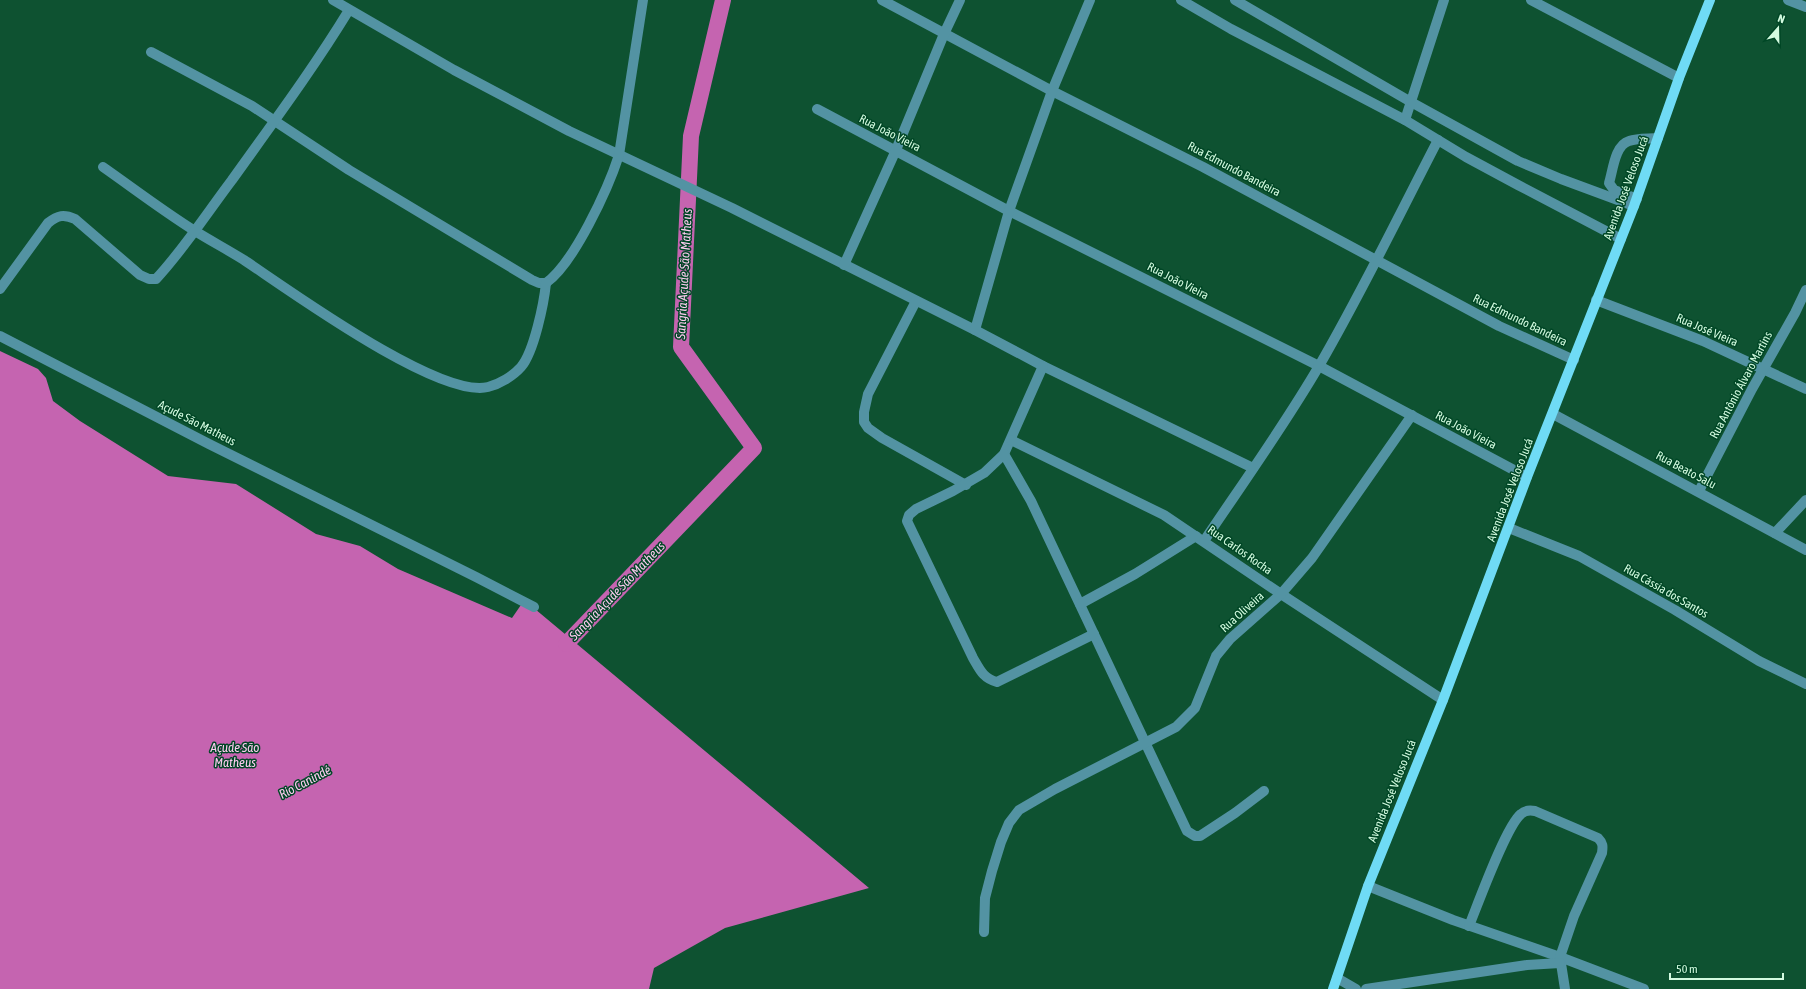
<svg xmlns="http://www.w3.org/2000/svg" width="1806" height="989" viewBox="0 0 1806 989" font-family="'Asap Condensed',sans-serif">
<style>
.water{fill:#c564b0}
.lines{fill:none;stroke-linecap:round;stroke-linejoin:round}
.canal{stroke:#c564b0;stroke-width:16}
.minor{stroke:#5393a3;stroke-width:10}
.major{stroke:#6fdbf5;stroke-width:10}
.labels{text-anchor:middle;dominant-baseline:central;stroke-width:3;stroke-linejoin:round;paint-order:stroke}
.street-label{font-size:12px;fill:#d3fbe0;stroke:#004726}
.water-label{font-size:13px;font-style:italic;fill:#feccf1;stroke:#004726}
</style>
<rect width="100%" height="100%" fill="#0e5231"/>
<path class="water" d="M0,351L38,369L46,378L53,401L80,421L168,476L236,484L316,534L360,546L398,569L512,618L523,602L535,609L869,888L725,928L654,968L649,989H0Z"/>
<g class="lines">
<path class="canal" d="M566,644L754,448L681,347L691,136L723,0"/>
<g class="minor">
<path d="M333,0L454,70L569,131L732,208L975,330L1043,366L1253,468"/>
<path d="M882,0L1052,91L1203,167L1499,326L1574,360"/>
<path d="M1181,0L1231,29L1405,120L1466,157L1518,185L1621,239"/>
<path d="M1235,0L1411,102L1518,161L1561,179L1634,206"/>
<path d="M1531,0L1679,78"/>
<path d="M1788,0L1806,7"/>
<path d="M151,52L252,106L349,170L532,280L539,283H546C574,263 608,189 619,155L643,0"/>
<path d="M817,109L1009,211L1319,366L1527,477"/>
<path d="M1405,120L1444,0"/>
<path d="M103,167C133,188 163,211 195,231C211,241 228,250 244,260C289,290 439,399 488,387C500,384 513,376 521,367C534,352 544,303 546,283"/>
<path d="M1637,199L1614,190L1609,183C1613,170 1615,145 1629,141C1638,138 1649,139 1658,138"/>
<path d="M844,265L896,150L944,34L960,0"/>
<path d="M0,289L48,223C58,215 64,214 75,219L140,275L149,279H156C184,249 207,213 232,180C272,124 313,69 349,10"/>
<path d="M1596,300L1703,341L1806,389"/>
<path d="M916,301L868,394L864,412V422L868,428L882,438L966,485"/>
<path d="M975,330L1009,211L1052,91L1090,0"/>
<path d="M0,336L209,444L476,577L534,607"/>
<path d="M1043,366L1004,454L984,473L953,491L916,509L909,515L907,521L973,658C980,670 983,678 997,682L1094,634"/>
<path d="M1553,414L1806,550"/>
<path d="M1011,440L1164,515L1281,594L1443,700"/>
<path d="M1004,454L1031,501L1187,831L1195,836H1200L1235,813L1264,791"/>
<path d="M1699,491L1752,389L1795,313L1806,290"/>
<path d="M1509,528L1579,556L1675,610L1759,661L1806,684"/>
<path d="M1775,533L1806,500"/>
<path d="M1204,541C1243,483 1284,426 1319,366C1362,292 1399,215 1438,140"/>
<path d="M1080,604L1135,574L1196,536"/>
<path d="M1368,886L1453,920L1560,957L1644,989"/>
<path d="M1469,926C1478,904 1506,826 1521,814C1525,810 1530,810 1535,811L1598,838C1603,843 1603,846 1602,853L1574,916L1560,957L1565,989"/>
<path d="M984,932L985,898L992,871L1001,842L1009,823L1019,810L1055,789L1176,727L1195,708L1216,656L1230,639L1281,594L1312,558L1412,415"/>
<path d="M1337,978L1356,989"/>
<path d="M1366,989L1527,965L1560,963"/>
</g>
<path class="major" d="M1333,989L1368,886L1443,700L1527,477L1634,206L1679,78L1710,0"/>
</g>
<g class="labels">
<g class="street-label">
<text transform="translate(890 133) rotate(27)">Rua João Vieira</text>
<text transform="translate(1234 169) rotate(28)">Rua Edmundo Bandeira</text>
<text transform="translate(1626 188) rotate(-70)">Avenida José Veloso Jucá</text>
<text transform="translate(1178 281) rotate(27)">Rua João Vieira</text>
<text transform="translate(1520 320) rotate(26)">Rua Edmundo Bandeira</text>
<text transform="translate(1707 330) rotate(23)">Rua José Vieira</text>
<text transform="translate(1741 385) rotate(-62)">Rua Antônio Álvaro Martins</text>
<text transform="translate(197 423) rotate(27)">Açude São Matheus</text>
<text transform="translate(1466 430) rotate(28)">Rua João Vieira</text>
<text transform="translate(1686 470) rotate(28)">Rua Beato Salu</text>
<text transform="translate(1510 490) rotate(-69)">Avenida José Veloso Jucá</text>
<text transform="translate(1240 550) rotate(35)">Rua Carlos Rocha</text>
<text transform="translate(1666 591) rotate(30)">Rua Cássia dos Santos</text>
<text transform="translate(1242 612) rotate(-42)">Rua Oliveira</text>
<text transform="translate(1392 791) rotate(-68)">Avenida José Veloso Jucá</text>
</g>
<g class="water-label">
<text transform="translate(684 274) rotate(-87)">Sangria Açude São Matheus</text>
<text transform="translate(617 591) rotate(-46)">Sangria Açude São Matheus</text>
<text x="235" y="747">Açude São<tspan x="235" dy="15">Matheus</tspan></text>
<text transform="translate(305 782) rotate(-28)">Rio Canindé</text>
</g>
</g>
<g transform="translate(1778 28) rotate(20)" stroke="#004726" stroke-width="3" paint-order="stroke">
<path d="M0-3L7 15L0 10L-7 15Z" fill="#d3fbe0"/>
<text y="-6" font-size="11" font-weight="bold" text-anchor="middle" fill="#d3fbe0">N</text>
</g>
<path d="M1670 973v6h113v-6" fill="none" stroke="#d3fbe0" stroke-width="2"/>
<text x="1676" y="973" font-size="12" fill="#d3fbe0" stroke="#004726" stroke-width="3" paint-order="stroke">50 m</text>
</svg>
